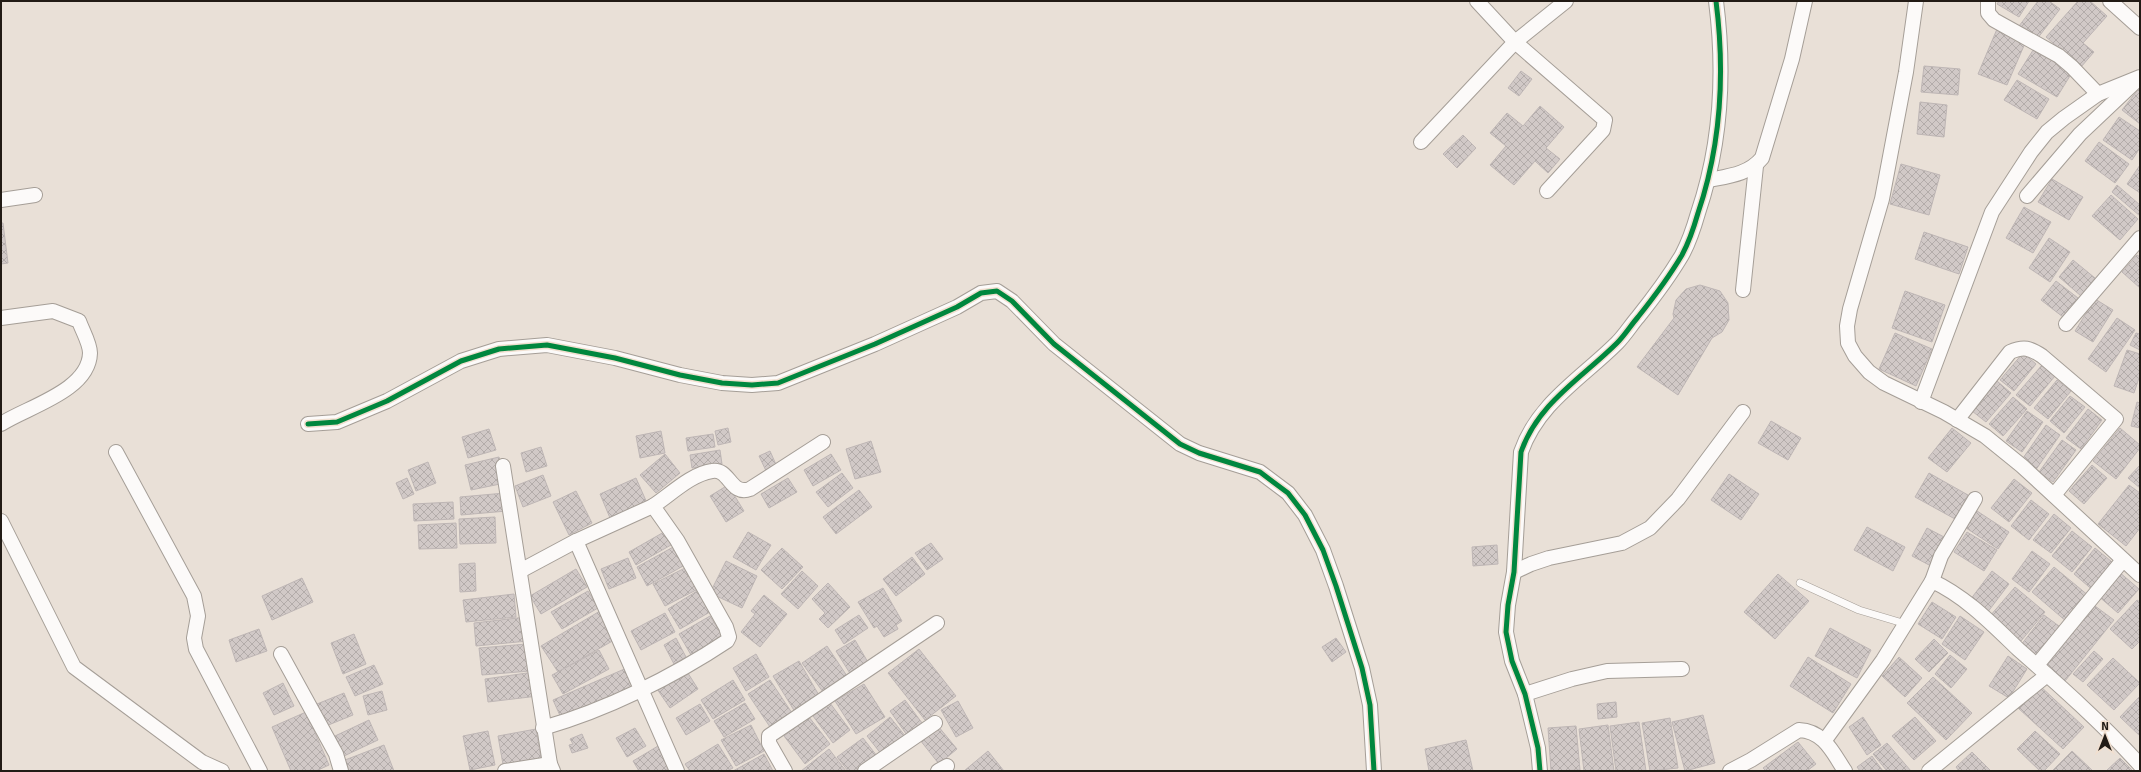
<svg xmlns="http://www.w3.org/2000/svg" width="2141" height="772" viewBox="0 0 2141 772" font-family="Signika,sans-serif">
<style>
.building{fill:url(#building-cross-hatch);stroke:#beb6b5}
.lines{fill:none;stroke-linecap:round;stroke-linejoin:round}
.lane-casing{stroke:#a59e97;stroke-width:8}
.street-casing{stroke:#a59e97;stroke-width:16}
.lane{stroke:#fcfaf9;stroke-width:7}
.street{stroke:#fcfaf9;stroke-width:14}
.cycleway-casing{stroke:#f1dfcf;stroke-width:8}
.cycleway{stroke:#00873e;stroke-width:5}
</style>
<defs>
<pattern id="building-cross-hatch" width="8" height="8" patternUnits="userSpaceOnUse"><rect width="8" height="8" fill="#d1c9c7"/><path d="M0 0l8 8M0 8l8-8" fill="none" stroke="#b3acaa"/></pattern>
</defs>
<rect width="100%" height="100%" fill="#e9e0d7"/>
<g class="building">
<path d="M1999,1H2029L2019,17L1997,4Z"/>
<path d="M2038,1H2049L2060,9L2037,39L2019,26Z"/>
<path d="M2078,1H2090L2107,16L2083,43L2094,52L2081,67L2046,37Z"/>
<path d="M1997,29L2026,41L2007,85L1978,74Z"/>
<path d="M2035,47L2073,71L2057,97L2018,74Z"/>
<path d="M1924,66L1960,69L1958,95L1921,92Z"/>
<path d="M1521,71L1532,79L1519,96L1508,88Z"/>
<path d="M2017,80L2049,99L2037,119L2004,100Z"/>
<path d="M2140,87V124L2122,110Z"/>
<path d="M1920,102L1947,105L1944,137L1917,134Z"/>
<path d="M1540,106L1564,127L1546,148L1560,159L1548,173L1535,161L1514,185L1490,165L1506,146L1490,133L1507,113L1523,126Z"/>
<path d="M2119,117L2140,131V148L2132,160L2103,140Z"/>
<path d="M1463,135L1476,148L1457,168L1443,154Z"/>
<path d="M2099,142L2129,164L2115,183L2085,161Z"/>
<path d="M1901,164L1940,175L1929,215L1890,204Z"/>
<path d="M2140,165V193L2127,184Z"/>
<path d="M2052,179L2083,197L2069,220L2038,202Z"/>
<path d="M2117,185L2140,205V216L2112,192Z"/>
<path d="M2111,195L2138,219L2120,240L2092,216Z"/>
<path d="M2024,207L2051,222L2033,253L2006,238Z"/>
<path d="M1,223H3L8,263L1,264Z"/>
<path d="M1924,232L1968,247L1959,274L1915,259Z"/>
<path d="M2049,238L2070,252L2050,282L2029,268Z"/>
<path d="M2137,255L2140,257V288L2122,272Z"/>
<path d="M2073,260L2095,278L2081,296L2059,277Z"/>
<path d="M2056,281L2078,298L2063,317L2041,300Z"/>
<path d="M1700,285L1720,291L1728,303L1729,320L1722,332L1712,338L1678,395L1637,367L1674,318L1673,314L1676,300L1686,289Z"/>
<path d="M1905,291L1945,305L1932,342L1892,328Z"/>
<path d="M2095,299L2113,310L2093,342L2075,331Z"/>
<path d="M2117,318L2135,330L2106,372L2088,359Z"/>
<path d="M1895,333L1932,349L1916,386L1879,369Z"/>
<path d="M2136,333L2140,334V350L2130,345Z"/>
<path d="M2127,350L2140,354V375L2134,393L2114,386Z"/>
<path d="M2023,353L2036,364L2014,391L2000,380Z"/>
<path d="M2042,365L2055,376L2030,406L2016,395Z"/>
<path d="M2057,380L2071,391L2048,419L2034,408Z"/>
<path d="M1997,381L2011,393L1986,422L1972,411Z"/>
<path d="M2070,396L2085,407L2064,433L2050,421Z"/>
<path d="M2013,397L2027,409L2003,436L1989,424Z"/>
<path d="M2137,402L2140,403V428L2131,426Z"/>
<path d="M2088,409L2102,420L2081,449L2066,438Z"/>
<path d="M2027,411L2043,422L2022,452L2006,441Z"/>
<path d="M1771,421L1801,438L1788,460L1758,443Z"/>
<path d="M2046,425L2060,435L2035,471L2021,461Z"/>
<path d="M728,428L731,442L718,445L715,431Z"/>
<path d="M1952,428L1971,443L1947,472L1928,458Z"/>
<path d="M2120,428L2140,445V448L2116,479L2093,461Z"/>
<path d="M489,429L496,450L468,458L462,437Z"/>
<path d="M661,431L665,453L640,458L636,436Z"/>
<path d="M713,434L715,447L688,451L686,438Z"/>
<path d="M2062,440L2076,450L2053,482L2039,472Z"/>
<path d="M871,441L881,472L855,479L846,449Z"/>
<path d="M541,447L547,466L526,472L521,453Z"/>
<path d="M720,450L722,464L692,468L690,455Z"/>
<path d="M770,451L778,469L768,475L759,456Z"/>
<path d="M665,454L680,473L656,493L640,475Z"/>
<path d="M831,454L841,470L813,486L804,470Z"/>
<path d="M499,457L505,483L471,490L465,465Z"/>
<path d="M428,462L436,483L416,491L408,470Z"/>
<path d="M2092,465L2107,478L2084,504L2069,491Z"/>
<path d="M2140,465V488L2128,478Z"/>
<path d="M842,473L853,488L828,507L816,492Z"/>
<path d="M1929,473L1968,495L1955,519L1915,497Z"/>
<path d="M1729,474L1759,494L1741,520L1711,500Z"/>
<path d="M543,475L551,496L523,507L515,486Z"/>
<path d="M407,478L414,494L403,499L396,483Z"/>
<path d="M636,478L647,503L610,518L600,494Z"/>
<path d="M788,478L797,492L769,508L761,494Z"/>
<path d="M2014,479L2032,493L2009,522L1991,508Z"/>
<path d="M728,485L744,511L726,522L710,496Z"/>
<path d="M2129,485L2140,493V528L2126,546L2098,524Z"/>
<path d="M859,490L872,507L836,534L823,517Z"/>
<path d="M576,491L592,523L569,535L553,502Z"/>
<path d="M505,493L507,511L461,515L460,497Z"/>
<path d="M2031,500L2049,514L2029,540L2011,526Z"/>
<path d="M453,502L454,519L414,521L413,504Z"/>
<path d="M1974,509L2009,532L1998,549L1963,526Z"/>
<path d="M2054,514L2071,528L2051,553L2033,540Z"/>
<path d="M495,517L496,543L460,544L459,519Z"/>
<path d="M456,523L457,548L419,549L418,525Z"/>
<path d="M1867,527L1905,547L1893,571L1854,550Z"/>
<path d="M1927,528L1946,538L1931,566L1912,556Z"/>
<path d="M2072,531L2092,547L2072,572L2052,556Z"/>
<path d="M664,532L671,545L636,565L629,552Z"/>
<path d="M748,532L771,545L756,570L733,557Z"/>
<path d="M1967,532L1997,550L1984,571L1954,552Z"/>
<path d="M931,543L943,559L927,570L915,553Z"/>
<path d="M1497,545L1498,564L1473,566L1472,547Z"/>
<path d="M675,546L685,565L647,586L637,567Z"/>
<path d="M782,548L803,567L782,589L761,570Z"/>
<path d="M2095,548L2117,566L2095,592L2074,574Z"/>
<path d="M2032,551L2050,564L2029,592L2012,579Z"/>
<path d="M912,557L925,574L896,596L883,579Z"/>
<path d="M628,558L636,578L609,589L601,569Z"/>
<path d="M726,561L757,576L742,608L710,593Z"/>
<path d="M475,563L476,591L460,592L459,564Z"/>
<path d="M691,565L702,587L665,606L653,584Z"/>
<path d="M2054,567L2089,596L2067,622L2032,592Z"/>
<path d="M576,569L587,587L541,614L530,596Z"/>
<path d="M802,571L818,586L798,609L781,594Z"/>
<path d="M1992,571L2009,584L1987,613L1970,600Z"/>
<path d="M2118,571L2139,589L2118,613L2097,595Z"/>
<path d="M1778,574L1809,601L1775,639L1744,612Z"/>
<path d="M302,578L313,602L272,620L262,596Z"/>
<path d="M828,583L850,607L828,628L819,619L825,613L812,599Z"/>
<path d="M2015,587L2045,612L2021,641L1990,616Z"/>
<path d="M883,588L902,621L896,625L898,629L884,637L877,626L874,628L858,602Z"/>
<path d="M588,591L598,608L562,629L551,612Z"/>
<path d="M697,591L710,612L680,629L668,609Z"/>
<path d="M514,594L516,617L466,622L463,600Z"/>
<path d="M764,595L787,614L760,647L741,632L755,614L751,611Z"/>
<path d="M2137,600L2140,602V641L2132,649L2110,629Z"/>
<path d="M1932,602L1956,617L1942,639L1918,624Z"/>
<path d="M2095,606L2114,620L2065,681L2046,666Z"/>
<path d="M600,611L616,639L558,672L541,646Z"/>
<path d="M665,613L675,632L641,650L631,631Z"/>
<path d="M859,615L868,628L844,644L835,630Z"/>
<path d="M2044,615L2063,629L2040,659L2021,645Z"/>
<path d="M710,616L723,637L691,655L679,634Z"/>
<path d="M1960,616L1984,632L1965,660L1942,644Z"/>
<path d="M526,617L528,641L476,646L474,623Z"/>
<path d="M1830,628L1871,650L1857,678L1815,656Z"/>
<path d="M259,629L267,651L236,662L229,640Z"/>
<path d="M354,634L366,664L343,674L331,643Z"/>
<path d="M676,638L686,657L674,664L664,645Z"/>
<path d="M1336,638L1346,652L1332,662L1322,647Z"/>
<path d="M1934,639L1948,653L1929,672L1915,659Z"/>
<path d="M855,640L869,664L851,675L836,651Z"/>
<path d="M527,644L530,671L482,675L479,648Z"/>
<path d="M827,646L847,676L823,692L802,663Z"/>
<path d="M919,649L956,696L925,720L888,673Z"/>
<path d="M599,650L609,669L563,694L552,675Z"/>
<path d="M2094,651L2103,659L2083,682L2073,674Z"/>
<path d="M756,654L769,677L746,691L733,668Z"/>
<path d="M1950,655L1967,669L1951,688L1935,674Z"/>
<path d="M2008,656L2027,669L2009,698L1989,686Z"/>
<path d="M1808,657L1851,684L1833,713L1790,686Z"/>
<path d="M1899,657L1922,678L1905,697L1882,676Z"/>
<path d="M2113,658L2140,683L2114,710L2087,685Z"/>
<path d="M799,661L820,697L795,712L773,676Z"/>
<path d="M374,665L383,684L355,696L346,677Z"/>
<path d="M629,667L638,688L562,720L553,700Z"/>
<path d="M686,670L698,689L670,708L657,689Z"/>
<path d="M534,672L538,696L488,702L485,679Z"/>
<path d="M1933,677L1972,713L1946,740L1907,703Z"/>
<path d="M733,680L745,700L713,719L701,700Z"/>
<path d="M770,680L794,716L772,730L748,694Z"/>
<path d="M283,683L294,706L274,715L263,693Z"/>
<path d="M864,684L885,717L856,734L835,701Z"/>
<path d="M2039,685L2084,727L2063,749L2018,708Z"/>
<path d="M382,691L387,710L368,715L363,696Z"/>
<path d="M344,693L353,715L326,726L317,704Z"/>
<path d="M2140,696V736L2120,717Z"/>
<path d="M905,700L925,727L909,738L890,711Z"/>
<path d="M958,701L973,728L956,737L941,710Z"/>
<path d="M1616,702L1617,717L1598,719L1597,704Z"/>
<path d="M745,703L755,719L724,737L714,721Z"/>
<path d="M830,703L850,730L833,743L813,716Z"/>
<path d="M700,704L710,721L686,735L676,718Z"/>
<path d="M306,712L329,765L316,771H291L272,727Z"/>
<path d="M1703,715L1715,763L1685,771L1672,722Z"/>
<path d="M809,717L830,744L805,764L784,736Z"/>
<path d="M890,717L906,737L882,755L867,736Z"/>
<path d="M1863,717L1881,745L1867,755L1849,727Z"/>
<path d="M1915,717L1936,741L1914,760L1892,736Z"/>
<path d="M1670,718L1678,768L1650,771L1642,723Z"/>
<path d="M369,720L378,740L344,756L335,736Z"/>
<path d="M1639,722L1646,771H1616L1610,726Z"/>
<path d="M751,725L764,751L736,766L721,740Z"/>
<path d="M1608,725L1614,771H1584L1579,729Z"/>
<path d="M938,726L957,749L939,764L920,740Z"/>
<path d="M1576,726L1580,770L1551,771L1548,728Z"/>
<path d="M635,728L646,746L627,757L616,738Z"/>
<path d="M536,729L542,764L504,770L498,736Z"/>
<path d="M488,731L495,765L470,770L463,736Z"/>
<path d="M2035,731L2060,754L2044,771H2040L2017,749Z"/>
<path d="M582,734L588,748L572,753L569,745L573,744L570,739Z"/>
<path d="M863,738L877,756L858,771H848L837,757Z"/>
<path d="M1466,740L1473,771H1429L1425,749Z"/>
<path d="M1798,742L1816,764L1807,771H1766L1763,768Z"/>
<path d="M1887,743L1911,771H1887L1873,754Z"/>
<path d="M718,744L733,768L727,771H690L685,764Z"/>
<path d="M384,745L394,771H349L345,760Z"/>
<path d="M658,746L671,767L665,771H639L633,761Z"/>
<path d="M829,749L846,771H801Z"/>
<path d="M988,751L1004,771H964Z"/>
<path d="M2072,751L2093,771H2052Z"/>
<path d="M1972,752L1991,771H1959L1956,767Z"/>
<path d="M764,754L773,771H733Z"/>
<path d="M1872,756L1883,771H1860L1857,767Z"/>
<path d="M2120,758L2133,771H2106Z"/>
</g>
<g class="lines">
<defs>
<path id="lane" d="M1800,583L1859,610L1906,624"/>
<g id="street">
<path d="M1477,1L1515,42L1605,120L1603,130L1547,191"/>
<path d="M1916,1L1906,72L1882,199L1850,309L1847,326L1848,343L1855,356L1869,372L1884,383L1944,412L1985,436L2022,466L2140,575"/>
<path d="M1988,1V13L1994,20L2059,56L2072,67L2098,94"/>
<path d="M2110,1L2140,28"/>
<path d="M1421,142L1515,42L1566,1"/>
<path d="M1709,180C1729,176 1749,174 1762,158L1792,59L1805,1"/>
<path d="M2027,196L2080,134L2134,83"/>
<path d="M1,200L35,195"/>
<path d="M1743,290L1756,166"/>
<path d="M1,318L53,311L79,321C82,330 90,343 90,353C89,391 27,407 1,424"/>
<path d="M2066,324L2140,238"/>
<path d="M1921,402L1992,212L2031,152L2047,132L2064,118L2098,94L2140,77"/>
<path d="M1957,420L2010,352C2024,346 2030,348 2042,356L2116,419L2054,495"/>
<path d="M308,424L337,422L387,401L461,361L499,349L547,345L615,358L680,375L722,383L752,385L778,383L875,344L957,307L981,293L997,291L1012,301L1054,344L1180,444L1199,453L1260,472L1288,493L1305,515L1323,550L1336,586L1362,668L1370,705L1374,771"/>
<path d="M116,452L194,596L198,616L194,638L196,649L260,771"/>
<path d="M503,466L550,764L553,771"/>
<path d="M653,506L576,541L677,771"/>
<path d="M1,521L74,667L202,762L222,771"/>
<path d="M520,571L576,541"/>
<path d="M1514,572L1531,564L1549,558L1622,543L1650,528L1678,499L1743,412"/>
<path d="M1932,581L1941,556L1975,499"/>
<path d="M281,654L336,754L341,771"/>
<path d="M2037,665L2123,560"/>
<path d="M1525,694L1572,679L1607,671L1682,669"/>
<path d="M543,728C606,710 673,677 727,641L729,637L726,627L677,540L653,506C670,495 691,474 712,471C730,468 730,496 750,489L823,442"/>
<path d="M1825,740L1883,660L1932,581C1965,596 1992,624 2018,649C2060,686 2103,724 2140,765"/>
<path d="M505,771L550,764"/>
<path d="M785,771L769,743V736L937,623"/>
<path d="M865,771L935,723"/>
<path d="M938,771L947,766"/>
<path d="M1540,771L1538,748L1525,694L1512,661L1506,632L1508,605L1514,572L1521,452C1538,403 1582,378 1617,343C1625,335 1631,325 1638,317C1654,297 1669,277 1682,255C1689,242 1694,227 1698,213C1721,145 1725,72 1716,1"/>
<path d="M1730,771L1751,760L1799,730C1824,731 1833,753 1845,771"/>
<path d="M1929,771L2047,675"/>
</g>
</defs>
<use href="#lane" class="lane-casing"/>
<use href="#street" class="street-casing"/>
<use href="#lane" class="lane"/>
<use href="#street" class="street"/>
<defs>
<g id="cycleway">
<path d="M308,424L337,422L387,401L461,361L499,349L547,345L615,358L680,375L722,383L752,385L778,383L875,344L957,307L981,293L997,291L1012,301L1054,344L1180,444L1199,453L1260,472L1288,493L1305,515L1323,550L1336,586L1362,668L1370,705L1374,771"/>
<path d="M1540,771L1538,748L1525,694L1512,661L1506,632L1508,605L1514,572L1521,452C1538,403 1582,378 1617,343C1625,335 1631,325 1638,317C1654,297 1669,277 1682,255C1689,242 1694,227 1698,213C1721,145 1725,72 1716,1"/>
</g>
</defs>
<use href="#cycleway" class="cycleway-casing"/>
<use href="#cycleway" class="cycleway"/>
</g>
<rect width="2141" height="772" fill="none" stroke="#221b15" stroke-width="4"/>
<g transform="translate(2105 736)" stroke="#f1dfcf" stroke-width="3" paint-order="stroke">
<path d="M0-3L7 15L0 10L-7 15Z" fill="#221b15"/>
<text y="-6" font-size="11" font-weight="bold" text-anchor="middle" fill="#221b15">N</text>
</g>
</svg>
